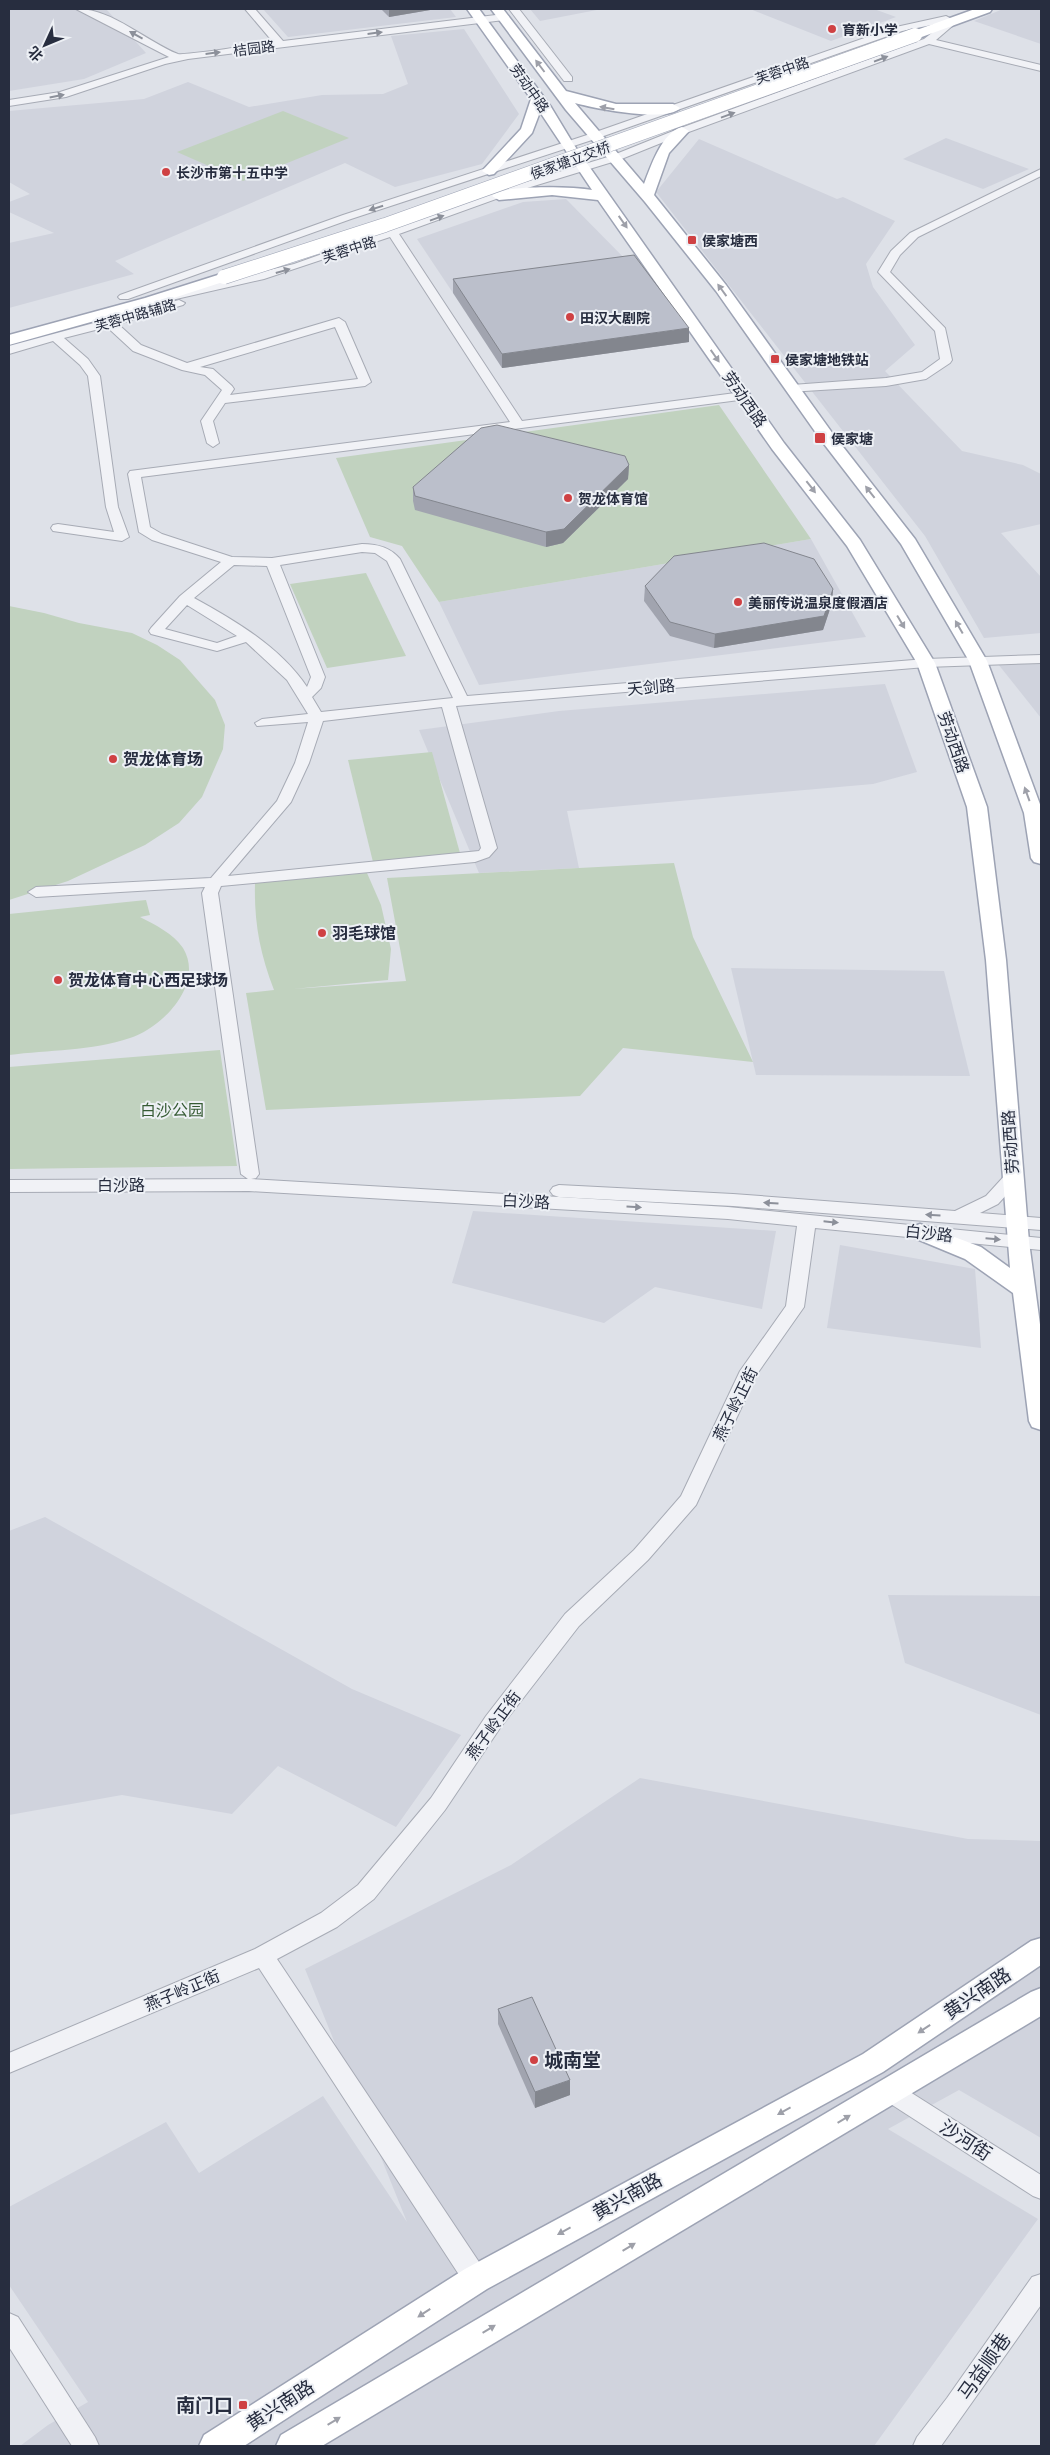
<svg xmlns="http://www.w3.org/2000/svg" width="1050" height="2455" viewBox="0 0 1050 2455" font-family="'Noto Sans','Noto Sans SC',sans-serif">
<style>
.built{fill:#d0d3dd}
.green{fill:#c1d2bf}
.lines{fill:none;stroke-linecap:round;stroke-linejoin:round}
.minor-casing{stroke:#a7abb5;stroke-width:2}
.major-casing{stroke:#9da3b4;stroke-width:3}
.minor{fill:#f1f2f6;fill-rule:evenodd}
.major{fill:#fff;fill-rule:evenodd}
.major-bridge-casing{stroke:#9da3b4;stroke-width:15;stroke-linecap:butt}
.major-bridge{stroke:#fff;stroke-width:14}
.wall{fill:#a1a4af}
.shaded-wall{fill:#83868e}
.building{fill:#bbbfcb;stroke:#83868e}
.oneway{fill:#8c909a}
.oneway2{fill:#9ea0a9}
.poi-dot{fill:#cf4143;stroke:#edf0f5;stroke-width:2}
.labels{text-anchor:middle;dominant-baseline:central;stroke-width:4;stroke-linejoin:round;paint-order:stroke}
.far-poi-label{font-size:14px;font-weight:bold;fill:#272d3f;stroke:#edf0f5;text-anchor:start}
.far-street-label{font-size:14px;fill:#272d3f;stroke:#edf0f5}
.street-label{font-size:16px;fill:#272d3f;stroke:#edf0f5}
.poi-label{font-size:16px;font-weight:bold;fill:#272d3f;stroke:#edf0f5;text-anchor:start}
.park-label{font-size:16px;fill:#365b34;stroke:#edf0f5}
.near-street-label{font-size:19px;fill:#272d3f;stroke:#edf0f5}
.near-poi-label{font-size:19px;font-weight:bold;fill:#272d3f;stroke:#edf0f5;text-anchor:start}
</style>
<rect width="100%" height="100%" fill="#dee1e8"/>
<g class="built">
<path d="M9,9H106L146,53L84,79L9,91Z"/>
<path d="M263,9H450L456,17L288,37Z"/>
<path d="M530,9H602L540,21Z"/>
<path d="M750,9H874L896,17L831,41Z"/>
<path d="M1003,9H1041V44L974,21Z"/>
<path d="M464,29L519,114L482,164L395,187L345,163L115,261L134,274L9,308V243L54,233L9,212V202L30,194L9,182V111L144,99L188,82L249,107L322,95L383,94L408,84L391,36Z"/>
<path d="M946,138L1029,169L983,189L903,159Z"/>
<path d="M699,139L837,199L843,197L895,221L866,264L873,287L915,345L885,371L962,451L1023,465L1041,474V524L1001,533L1041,577V633L984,638L925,536L656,192Z"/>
<path d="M566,199L634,268L453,293L417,239L523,202Z"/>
<path d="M811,539L866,637L479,685L439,602Z"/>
<path d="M1041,662V718L998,664Z"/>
<path d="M885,684L917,772L873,784L567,811L579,868L479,873L419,730L559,711Z"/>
<path d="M731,968L944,971L970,1076L756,1075Z"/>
<path d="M473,1211L776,1231L762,1309L655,1287L604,1323L452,1283Z"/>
<path d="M840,1245L975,1269L981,1348L827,1328Z"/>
<path d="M45,1517L352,1689L461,1735L396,1827L278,1766L232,1814L122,1795L9,1815V1531Z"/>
<path d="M888,1595L1041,1596V1715L905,1663Z"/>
<path d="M640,1778L968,1839L1041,1841V2138L959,2090L888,2129L1038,2219L874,2446H20L48,2425L88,2402L9,2285V2207L166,2122L199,2173L323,2096L407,2222L305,1969L511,1865Z"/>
</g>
<g class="green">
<path d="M283,111L349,138L243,181L177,152Z"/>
<path d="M719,405L811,539L439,602L402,546L370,537L336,458Z"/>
<path d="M366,573L406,656L327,668L290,584Z"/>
<path d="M9,606L44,613L79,623L132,633L157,645L180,660L215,700L225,725L223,749L202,797L179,823L145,845L68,881L9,900Z"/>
<path d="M432,752L460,853L373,862L348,760Z"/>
<path d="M674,863L693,937L753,1062L623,1048L580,1096L266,1110L246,993L274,990C260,953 254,923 255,883L367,873L381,905L391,949L388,980L293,989L406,981L387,878Z"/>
<path d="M146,900L150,915L140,917C155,925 173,933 183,948C205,984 162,1028 130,1038C92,1051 48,1050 9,1055V914Z"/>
<path d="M220,1050L237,1166L9,1169V1067Z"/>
</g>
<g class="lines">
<defs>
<g id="minor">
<path d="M76,9C110,7 147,42 178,54C184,56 260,44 273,42L245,9H255L283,41L504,14L509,17L504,20L188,59L165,64L66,97L9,106V100L60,92L169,57Z"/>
<path d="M509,9H519L572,77V81H564Z"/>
<path d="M946,16L957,22L936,40L1041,65V71L929,44L686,133L619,160L524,189L399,234L522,421L743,392L749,396L747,399L141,477L150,527L162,534L232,557L272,558L362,544C377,544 390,547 400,559L467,696L926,659L1041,655V663L926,667L456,706L497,848L489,857L475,862L221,886L218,893L259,1174L256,1178L251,1179L728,1207L1041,1238V1250L815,1228L804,1307L757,1374L696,1505L648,1560L579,1626L500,1728L445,1810L374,1899L337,1927L277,1959L485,2271L488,2279L485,2287L476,2290L467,2287L259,1968L9,2073V2053L255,1949L321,1913L358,1885L431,1798L486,1716L565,1614L634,1550L681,1496L740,1371L786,1306L797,1226L728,1219L249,1191L9,1192V1180L248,1179L241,1174L202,893L205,887L36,897L28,892L36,887L211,878L277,801L295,763L308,722L257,726L255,723L262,719L308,714L287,680L246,642L217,651L151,634L149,631L151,628L180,596L221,562L152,540L139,532L128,474L130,471L510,422L390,237L264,279L163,302L159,301V297L294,264L516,185L611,156L678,129L924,39L946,22L902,31L598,138L351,219L128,299H120L118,297L120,295L343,215L590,134L896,27ZM362,552L375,553L387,561L453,698L321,712L312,697L321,688L325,677L280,565ZM234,565L267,566L311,677L307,687C280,647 236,621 194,598ZM187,605L237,636L217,643L165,629ZM442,707L481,848L479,851L228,876L291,802L309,763L323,721Z"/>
<path d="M1041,169V176L918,237L900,255L890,272L945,328L952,360L950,363L926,379L886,386L788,392L786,389L788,386L792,385L886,378L922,372L940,359L935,331L878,272L891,251L910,233Z"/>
<path d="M179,300L185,303L183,305L118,324L141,345L187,363L339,318L345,322L371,382L365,386L225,403L213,421L219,443L213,447L207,443L201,421L222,390L205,375L182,370L133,351L107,327L64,338L88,359L100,376L118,507L129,537L122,541L53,531L51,528L53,525L58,524L114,532L106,507L88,376L80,365L53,341L9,354V346ZM335,327L358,379L230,395L234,389L232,386L213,369L200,367Z"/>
<path d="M1013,1171L1019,1173L1022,1177L1019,1181L998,1204L980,1213L1041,1218V1230L733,1206L559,1197L553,1195L550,1191L553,1187L559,1185L733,1194L955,1211L986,1196L1007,1173Z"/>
<path d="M891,2082L899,2085L1041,2175V2199L1033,2196L883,2099L879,2092L883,2085Z"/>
<path d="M1041,2274V2305L941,2446H913L917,2437L947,2398L1032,2277Z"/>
<path d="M9,2313L18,2317L95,2437L99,2446H72L9,2347Z"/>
</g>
<g id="major">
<path d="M467,9H479L551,107L574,145L784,443L860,540L935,663L987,807L1006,960L1029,1242L1041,1332V1430L1032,1427L1029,1421L1013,1293L965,1259L912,1237L909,1232L912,1227L920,1224L928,1227L981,1247L1010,1268L986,960L967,807L917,663L847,546L772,449L598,200L552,195L499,200L492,196C501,184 575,187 592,190L540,112L532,133L494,174L489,175L482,171L521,129L531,99Z"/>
<path d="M491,9H503L566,91L616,104H673L680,108C667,123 593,108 575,103L644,184C651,166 662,132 682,127L689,131L669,153L654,195L726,285L833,434L915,539L987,661L1041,807V864L1034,862L1031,858L1024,813L969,661L901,544L821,440L716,291L645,202L566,110Z"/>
<path d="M975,9H992L990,12L919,38L915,39L909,35L911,32Z"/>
<path d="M224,273L229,274L231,277L229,280L155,304L9,345V335L145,298Z"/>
<path d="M1041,1938V1965L883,2072L487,2289L244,2446H199L204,2435L465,2269L863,2054L1031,1941Z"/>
<path d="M1041,1988V2016L322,2446H276L281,2435L1031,1992Z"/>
</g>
</defs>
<use href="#minor" class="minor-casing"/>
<use href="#major" class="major-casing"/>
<use href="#minor" class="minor"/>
<use href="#major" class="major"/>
<defs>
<path id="major-bridge" d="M224,277L385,225L915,35"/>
</defs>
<use href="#major-bridge" class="major-bridge-casing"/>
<use href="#major-bridge" class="major-bridge"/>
</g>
<g class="wall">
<path d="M381,9H436L389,17Z"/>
<path d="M453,279L689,342L502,368L453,293Z"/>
<path d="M629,465L628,479L563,543L546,547L415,510L413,501V487Z"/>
<path d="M645,586L833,589L832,603L823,630L714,648L670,636L644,601Z"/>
<path d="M498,2009L570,2095L535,2108L498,2024Z"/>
</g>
<g class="shaded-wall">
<path d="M389,9H436L389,17Z"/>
<path d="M689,328V342L502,368V354Z"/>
<path d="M629,465L628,479L563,543L546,547V532Z"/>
<path d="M833,589L832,603L823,630L714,648L715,634Z"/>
<path d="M570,2080V2095L535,2108V2092Z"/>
</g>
<g class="building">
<path d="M634,255L689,328L502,354L453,279Z"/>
<path d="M497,425L625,456L629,465L564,529L546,532L415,496L413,487L481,428Z"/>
<path d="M764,543L814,559L833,589L824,616L715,634L670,622L645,586L674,556Z"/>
<path d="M532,1997L570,2080L535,2092L498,2009Z"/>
</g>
<defs><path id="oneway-solid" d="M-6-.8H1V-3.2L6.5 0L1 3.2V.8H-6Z" transform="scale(1.25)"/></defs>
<g class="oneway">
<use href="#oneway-solid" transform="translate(375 33) rotate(-7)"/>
<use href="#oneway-solid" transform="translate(136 35) rotate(-151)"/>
<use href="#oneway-solid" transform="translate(213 53) rotate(-7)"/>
<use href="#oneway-solid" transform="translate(881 59) rotate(-21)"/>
<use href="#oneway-solid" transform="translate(57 96) rotate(-11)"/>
<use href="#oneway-solid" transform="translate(728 115) rotate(-20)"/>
<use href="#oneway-solid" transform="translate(376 208) rotate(162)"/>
<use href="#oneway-solid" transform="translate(437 218) rotate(-20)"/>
<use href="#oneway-solid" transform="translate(283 271) rotate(-16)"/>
<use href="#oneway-solid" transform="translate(771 1203) rotate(-176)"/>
<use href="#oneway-solid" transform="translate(634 1207) rotate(3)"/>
<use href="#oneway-solid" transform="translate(933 1215) rotate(-176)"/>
<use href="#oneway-solid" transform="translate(831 1222) rotate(6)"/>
<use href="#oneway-solid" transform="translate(993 1239) rotate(5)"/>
</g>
<g class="oneway2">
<use href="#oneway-solid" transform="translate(540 66) rotate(-127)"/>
<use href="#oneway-solid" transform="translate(607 108) rotate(-170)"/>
<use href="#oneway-solid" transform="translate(623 222) rotate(55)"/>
<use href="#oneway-solid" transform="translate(722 290) rotate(-126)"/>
<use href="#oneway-solid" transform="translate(715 356) rotate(55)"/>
<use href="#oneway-solid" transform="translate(811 487) rotate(52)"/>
<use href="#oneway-solid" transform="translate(870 492) rotate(-128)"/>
<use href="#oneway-solid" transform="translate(901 622) rotate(59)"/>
<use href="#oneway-solid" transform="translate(959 627) rotate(-120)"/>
<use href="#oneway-solid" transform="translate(1027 794) rotate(-110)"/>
<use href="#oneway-solid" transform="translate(924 2029) rotate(146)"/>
<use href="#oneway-solid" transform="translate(784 2111) rotate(151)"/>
<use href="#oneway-solid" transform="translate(844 2119) rotate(-31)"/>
<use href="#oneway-solid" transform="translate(564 2231) rotate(151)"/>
<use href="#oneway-solid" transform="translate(629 2247) rotate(-31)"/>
<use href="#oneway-solid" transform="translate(424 2313) rotate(147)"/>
<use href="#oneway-solid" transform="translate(489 2329) rotate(-31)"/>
<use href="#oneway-solid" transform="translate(334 2421) rotate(-31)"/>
</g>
<g class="poi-dot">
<circle cx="832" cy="29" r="5"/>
<circle cx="166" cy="172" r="5"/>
<rect x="687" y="235" width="10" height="10" rx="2.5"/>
<circle cx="570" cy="317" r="5"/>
<rect x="770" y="354" width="10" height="10" rx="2.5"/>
<rect x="814" y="432" width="12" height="12" rx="2.5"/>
<circle cx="568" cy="498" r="5"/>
<circle cx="738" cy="602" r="5"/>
<circle cx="113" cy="759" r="5"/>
<circle cx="322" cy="933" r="5"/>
<circle cx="58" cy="980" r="5"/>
<circle cx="534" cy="2060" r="5"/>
<rect x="238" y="2400" width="10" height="10" rx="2.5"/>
</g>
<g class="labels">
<g class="far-poi-label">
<text x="842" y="29">育新小学</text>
<text x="176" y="172">长沙市第十五中学</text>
<text x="702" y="240">侯家塘西</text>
<text x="580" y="317">田汉大剧院</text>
<text x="785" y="359">侯家塘地铁站</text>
<text x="831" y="438">侯家塘</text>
<text x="578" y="498">贺龙体育馆</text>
<text x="748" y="602">美丽传说温泉度假酒店</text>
</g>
<g class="far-street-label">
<text transform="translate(254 48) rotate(-7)">桔园路</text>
<text transform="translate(782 70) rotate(-19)">芙蓉中路</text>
<text transform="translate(530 88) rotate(55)">劳动中路</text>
<text transform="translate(570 160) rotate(-20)">侯家塘立交桥</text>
<text transform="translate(349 249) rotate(-18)">芙蓉中路</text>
<text transform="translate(135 315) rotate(-16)">芙蓉中路辅路</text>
</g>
<g class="street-label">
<text transform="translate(745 399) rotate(55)">劳动西路</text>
<text transform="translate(651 687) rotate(-5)">天剑路</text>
<text transform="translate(954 742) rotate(71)">劳动西路</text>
<text transform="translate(1010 1142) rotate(-94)">劳动西路</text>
<text x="121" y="1185">白沙路</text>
<text transform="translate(526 1201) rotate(3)">白沙路</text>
<text transform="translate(929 1233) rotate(6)">白沙路</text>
<text transform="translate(735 1404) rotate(-64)">燕子岭正街</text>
<text transform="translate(493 1725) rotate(-54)">燕子岭正街</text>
<text transform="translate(182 1990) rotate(-23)">燕子岭正街</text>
</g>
<g class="poi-label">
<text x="123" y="759">贺龙体育场</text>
<text x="332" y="933">羽毛球馆</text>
<text x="68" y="980">贺龙体育中心西足球场</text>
</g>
<g class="park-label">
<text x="172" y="1110">白沙公园</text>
</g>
<g class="near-street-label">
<text transform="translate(977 1993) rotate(-34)">黄兴南路</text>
<text transform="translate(966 2140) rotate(33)">沙河街</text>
<text transform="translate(627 2196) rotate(-29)">黄兴南路</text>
<text transform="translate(984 2366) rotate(-55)">马益顺巷</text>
<text transform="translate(280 2405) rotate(-33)">黄兴南路</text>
</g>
<g class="near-poi-label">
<text x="544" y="2060">城南堂</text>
<text x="233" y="2405" text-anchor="end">南门口</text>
</g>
</g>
<rect width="1050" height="2455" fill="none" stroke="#272d3f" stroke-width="20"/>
<g transform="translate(45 45) rotate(226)" stroke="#edf0f5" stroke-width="4" paint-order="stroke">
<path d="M0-4L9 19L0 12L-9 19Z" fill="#272d3f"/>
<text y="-8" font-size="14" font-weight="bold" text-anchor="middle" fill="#272d3f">北</text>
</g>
</svg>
